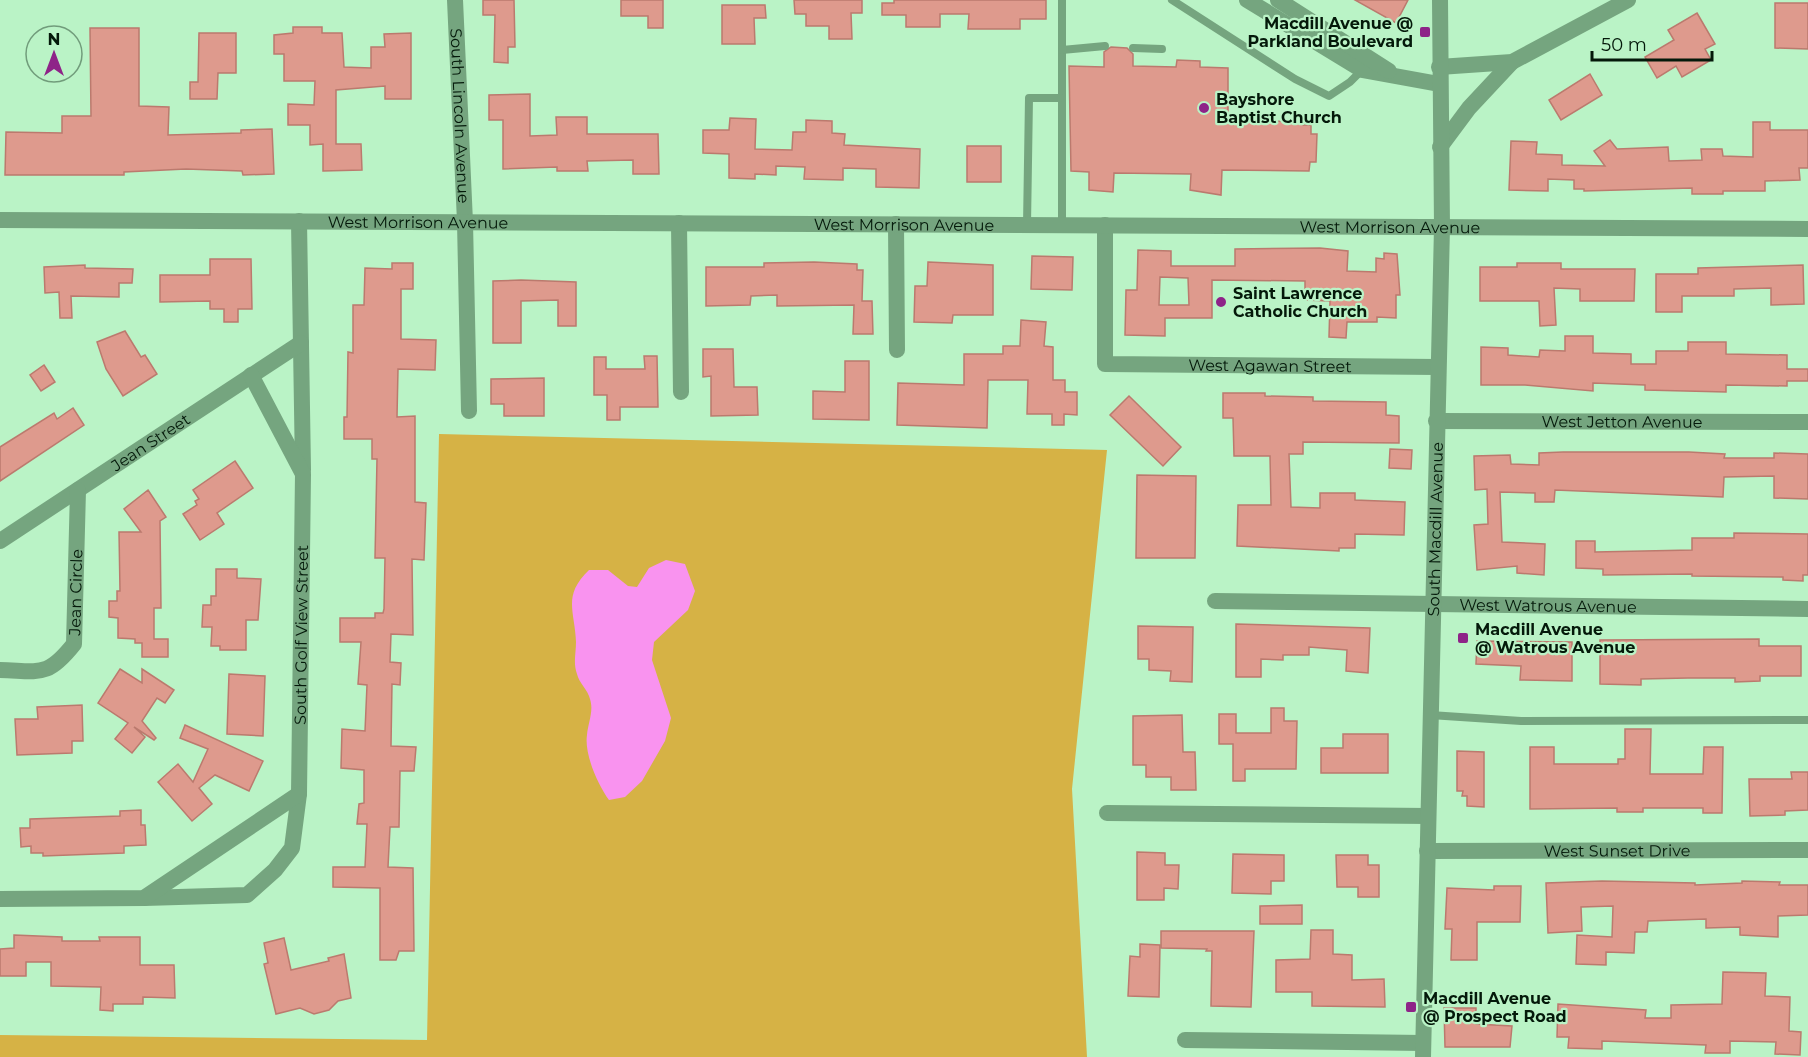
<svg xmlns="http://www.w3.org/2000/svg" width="1808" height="1057" viewBox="0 0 1808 1057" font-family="Montserrat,sans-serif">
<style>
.green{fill:#d6b245}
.water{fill:#f993ef}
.building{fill:#de9a8d;stroke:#bb7a6e;stroke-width:1.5;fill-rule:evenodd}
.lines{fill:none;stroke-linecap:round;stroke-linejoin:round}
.service{stroke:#75a57f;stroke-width:8}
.minor{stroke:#75a57f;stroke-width:16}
.tertiary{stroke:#75a57f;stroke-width:16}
.poi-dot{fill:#8e2388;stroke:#baf3c6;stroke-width:2}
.labels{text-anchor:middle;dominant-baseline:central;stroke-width:4.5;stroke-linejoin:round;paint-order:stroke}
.poi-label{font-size:16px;font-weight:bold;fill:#04190a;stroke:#baf3c6;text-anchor:start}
.street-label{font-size:16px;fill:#04190a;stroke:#baf3c6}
</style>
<rect width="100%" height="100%" fill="#baf3c6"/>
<path class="green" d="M439,434L1107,450L1072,789L1087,1057H0V1035L427,1040Z"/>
<path class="water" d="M666,560L685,564L695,591L688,610L654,642L652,660L671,718L665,741L642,781L625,797L609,800C598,785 584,754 587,735C588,723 594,711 590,699C588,690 579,683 577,674C573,663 576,653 576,642C575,611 562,596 589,570H608L628,586L637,587L649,568Z"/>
<g class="building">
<path d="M483,0H514L515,47H508V63L494,62L495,15H483Z"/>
<path d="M621,0H663V28H648V16H621Z"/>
<path d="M794,0H862V13H851L852,39H829V26H806V14H795Z"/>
<path d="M894,0H1046V19H1020V29H968L969,14H940V27H906V15H882V3H894Z"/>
<path d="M1355,0H1408L1396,23Z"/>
<path d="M1775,3H1808V49L1775,48Z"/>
<path d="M722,5H765L766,18H754L755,44H722Z"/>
<path d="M1697,13L1715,44L1705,49L1711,60L1682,77L1676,66L1657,78L1645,57L1674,40L1668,30Z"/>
<path d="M293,27H322V33H342L344,67L371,68V47H385L384,34L411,33V99H385V86L336,90V144H361L362,170L323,171V144L310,145V125H288V104L314,105L315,81H284V54H274V35L293,33Z"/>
<path d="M90,28H139V106L169,107L168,135L241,133V130L272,129L274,174L243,175L242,171L186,169L124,172V175H5L6,132L62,133V116H91Z"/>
<path d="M199,33H236V73H218L217,99H190V82H198Z"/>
<path d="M1111,47L1127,48L1133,54V66L1176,67L1177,60L1200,61V67L1228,68V120L1303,122V125H1311V134H1317L1316,162H1310L1309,171L1222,170L1221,195L1190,190L1191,174L1114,173L1113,192L1089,190V172L1071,171L1069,66L1104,67V52Z"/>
<path d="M1590,74L1602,95L1561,120L1549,100Z"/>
<path d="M530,94V136L557,135L556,117H587V134H658L659,174H633V160L587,161L588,171H557V167L503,169V120H489V95Z"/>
<path d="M730,118L756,119L755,149L792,150L793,132H806V120L832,121V133L845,134L844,145L920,149L919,188L876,187V169L843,168V180L804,179L805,167L776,166V175L755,174V179L729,178V154L703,153V130H729Z"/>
<path d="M1753,122H1770V130H1808V168H1799L1800,180L1765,181V191H1723V194H1692V188L1584,191V189H1574V180L1548,179V191L1509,190L1511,141L1537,142L1536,154L1562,155V165L1605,166L1594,151L1610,140L1617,149L1668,147L1669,161L1702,160L1701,149H1722L1723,156L1753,157Z"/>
<rect x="967" y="146" width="34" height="36"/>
<path d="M1320,248L1348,251L1347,271L1376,272V258L1384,259V253L1397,254L1400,295H1396V318L1377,317V322H1347L1346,338L1329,337L1330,301L1305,300V281L1212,280V318H1165V336L1125,335L1126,290H1137L1138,250L1171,251V266H1235V249ZM1160,277L1188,278L1189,305H1159Z"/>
<path d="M1032,256L1073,257L1072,290L1031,289Z"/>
<path d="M210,259H251L252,309H238V322H224V309H210V301L160,302V275H210Z"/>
<path d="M814,262L857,264V270H863L862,301H872L873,334H853L854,305L777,306V295L751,296L750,305L706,306V267H764V263Z"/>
<path d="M928,262L993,265V315H953L952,323L914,322L915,286H927Z"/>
<path d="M392,263H413V289H401V339L436,340L435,370L398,369L397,417L415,416V502L426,503L424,560L412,559L413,635L391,634L390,662L401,663L400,685L392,684L391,746L416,747L414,771H400L399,827H390L388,867L413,868L414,951H399L396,960H380V888L333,887V867H365L367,824H357L359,804L364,803V770L341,768L342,729L365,731L367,685L358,684L361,642H340V618H375V613H383L384,609L385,558H375L377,459H372V439H344V417H347L348,352L353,353V305H364L365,268L392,269Z"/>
<path d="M1517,263H1561V269H1635L1634,301H1580V289L1554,288L1556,325L1540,326L1539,301H1480V267H1517Z"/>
<path d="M85,265V268L133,269L132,283H119V297L71,296L72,318H60L59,292L45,293L44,267Z"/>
<path d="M1803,265L1804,304L1771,305V288L1734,289V296H1682V312H1656V274H1698V268Z"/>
<path d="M521,280L576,282V326H558V300L521,301V343H493V281Z"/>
<path d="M1021,320L1046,322L1044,346L1053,347V380H1065V392H1077V415L1064,414V425H1052V414H1027L1028,380H988L987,428L897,425L898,383L964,385V354H1003V346H1020Z"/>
<path d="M125,331L141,357L145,355L157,374L123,396L106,369L97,342Z"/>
<path d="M1565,336H1593V353L1631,354V364H1656V351H1688V342H1726V354L1787,355V369H1808V381H1787V386L1726,385V392L1645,390V385L1593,383V391L1525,385H1481V347L1508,348V355L1539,357L1540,350L1565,351Z"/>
<path d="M703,349H733L734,387H757L758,415L711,416V376L703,377Z"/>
<path d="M644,356H657L658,407H620V420H607V395H594V357H606V369H645Z"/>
<path d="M845,361H869V420L813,419V391L845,392Z"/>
<path d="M44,365L55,382L41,391L30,375Z"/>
<path d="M544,378V416H504V404H491V379Z"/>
<path d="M1223,393H1265V396L1313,397V401L1386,402V415L1399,416V443L1303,442V454H1289L1291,507L1320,508V493H1355V500L1405,502L1404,535L1355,534V548H1339V551L1237,546L1238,505H1271L1270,456H1234L1233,418H1223Z"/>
<path d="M1129,396L1181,447L1163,466L1110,415Z"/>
<path d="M73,408L84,425L0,481V447L54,413L57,419Z"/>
<path d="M1390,449L1412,450L1411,469L1389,468Z"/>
<path d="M1563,452H1689L1725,454L1724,458H1774V453L1808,454V499L1774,498V476L1724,477L1723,497L1555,490L1554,502H1535V493L1500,492L1502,542L1545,544L1544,575L1517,573V566L1477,570L1474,525L1488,524L1487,489L1475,490L1474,456L1510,455L1511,464L1539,465V453Z"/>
<path d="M235,461L253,488L217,513L224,524L200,540L183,514L197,505L195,501L199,499L193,490Z"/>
<path d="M1137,475L1196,476L1195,558H1136Z"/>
<path d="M148,490L166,517L160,521L161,608H154V639H168V657H142V643H135V639L118,638V618L109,617V601H117V591H120L119,532H141L124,509Z"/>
<path d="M1734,533L1808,534V575H1803V581L1783,580V577L1692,576V574L1603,575V569L1576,568V541H1595V552L1692,550V538H1734Z"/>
<path d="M216,569H237V578L261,579L258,620H246V650H220V646H211L212,627H202L203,605H211V596H216Z"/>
<path d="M1236,624L1370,628L1368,673L1346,671L1347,650L1309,647V655H1283V660L1261,659V677H1236Z"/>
<path d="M1138,626L1193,627L1192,682L1170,681L1171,671L1149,670V659H1138Z"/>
<path d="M1759,639V646H1801V676H1760V681L1735,682V678H1688L1641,679V685L1600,684V640Z"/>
<path d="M1477,641L1572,642V681L1520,680L1521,666L1476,664Z"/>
<path d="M120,669L142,683V669L174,690L165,703L157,698L142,721L156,738L154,740L134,727L145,737L132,753L115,739L128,723L98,703Z"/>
<path d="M229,674L265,676L263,736L227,734Z"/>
<path d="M82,705L83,741H72V753L17,755L15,719H38L37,707Z"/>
<path d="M1271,708H1284V721H1297L1296,769H1245V781H1233V744H1219V714H1236V733H1271Z"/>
<path d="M1182,715L1183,752H1195L1196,790H1171V777H1146V765H1133V716Z"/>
<path d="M185,725L263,761L249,791L215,775L199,788L212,804L192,821L158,782L178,764L193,782L208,749L180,738Z"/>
<path d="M1625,729H1651L1650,774H1703L1704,747H1723L1722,813H1703V808H1643V812H1617V808L1530,809V747H1554V764H1618V759H1625Z"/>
<path d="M1343,734H1388V773H1321V748H1343Z"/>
<path d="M1457,751L1484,752V807L1467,806V796H1462L1463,791H1457Z"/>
<path d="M1791,772H1808V810L1785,811V815L1750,816L1749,779H1792Z"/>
<path d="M141,810V825H145L146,845L124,846V853L43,856V853H31V846L21,847L20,828H30V819L120,816V811Z"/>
<path d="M1137,852L1165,853V865H1179L1178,889L1164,888V900H1137Z"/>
<path d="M1233,854L1284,855V881H1271V894L1232,893Z"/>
<path d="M1336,855H1368V865H1379V897H1358V887H1337Z"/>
<path d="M1602,881L1695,883V885L1742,883V881L1780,882L1779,885H1808V915L1778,916V937L1740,935V927L1706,928V919L1648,921L1647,932H1635L1634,953L1606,952V965L1576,964L1577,935L1612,937L1613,906L1581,907L1582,931L1548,933L1546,883Z"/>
<path d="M1494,886H1521L1520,922H1477V960H1451L1452,929H1445L1447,888L1494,890Z"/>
<path d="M1302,905V924H1260V906Z"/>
<path d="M1311,930H1333V954L1352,955V980L1384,979L1385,1007L1312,1006V992H1276V960L1310,959Z"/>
<path d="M1161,931H1254L1251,1007L1211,1006L1212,951H1206L1207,949L1161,948Z"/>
<path d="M14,935L62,937V941H100L99,937H140V965H174L175,998L143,997V1004H113V1011L100,1010L101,987L51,986V962H26V976H0V949L14,948Z"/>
<path d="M284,938L291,970L329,961L328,958L344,954L351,998L338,1001L329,1010L314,1014L300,1008L276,1014L264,964L268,963L264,943Z"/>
<path d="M1140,944L1160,945L1159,997L1128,996L1130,956L1140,957Z"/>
<path d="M1723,972L1766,973L1765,996L1790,997L1789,1031L1801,1032L1800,1055L1775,1054L1776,1042L1730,1041V1053H1705L1706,1045L1602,1041V1049L1568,1048L1569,1037H1557L1558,1004L1646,1010L1645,1018H1671V1005L1722,1004Z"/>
<path d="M1444,1008H1476V1024L1512,1026L1510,1047H1445Z"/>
</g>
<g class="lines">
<g class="service">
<path d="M1062,0V225"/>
<path d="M1172,0L1295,79L1329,96L1350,82L1362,70"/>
<path d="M1133,48L1162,49"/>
<path d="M1062,50L1105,46"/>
<path d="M1027,225L1029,98H1060"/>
<path d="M1430,715L1521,721L1808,720"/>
</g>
<g class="minor">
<path id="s1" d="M455,0L465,222L469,411"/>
<path d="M1247,0L1362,70L1439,84"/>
<path d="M1278,0L1389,71"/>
<path d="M1439,67L1512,62L1628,0"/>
<path d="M1440,147L1469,108L1512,62"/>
<path d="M299,221L303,470"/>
<path d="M679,223L681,392"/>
<path d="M896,224L897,350"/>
<path id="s2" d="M1105,225V364L1437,367"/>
<path id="s3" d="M1436,421L1808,422"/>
<path id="s4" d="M0,541L301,343"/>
<path id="s5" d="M1215,601L1808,609"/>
<path id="s6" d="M0,670C40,671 47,678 74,644L78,490"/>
<path d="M1107,813L1428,816"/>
<path id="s7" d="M1427,851L1808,850"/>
<path id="s8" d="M144,898L247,895L275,870L292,848L299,794L303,474L251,375"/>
<path d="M0,899L144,898L299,794"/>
<path d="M1185,1040L1423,1043"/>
</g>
<g class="tertiary">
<path id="s9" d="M0,220L1808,229"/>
<path id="s10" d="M1423,1057L1442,227L1440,0"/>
</g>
</g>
<g class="poi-dot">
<rect x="1419" y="26" width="12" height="12" rx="3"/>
<circle cx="1204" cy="108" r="6"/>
<circle cx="1221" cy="302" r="6"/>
<rect x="1457" y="632" width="12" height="12" rx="3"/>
<rect x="1405" y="1001" width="12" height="12" rx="3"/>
</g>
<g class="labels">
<g class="poi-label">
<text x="1413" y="23" text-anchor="end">Macdill Avenue @<tspan x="1413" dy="18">Parkland Boulevard</tspan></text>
<text x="1216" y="99">Bayshore<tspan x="1216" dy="18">Baptist Church</tspan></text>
<text x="1233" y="293">Saint Lawrence<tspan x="1233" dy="18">Catholic Church</tspan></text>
<text x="1475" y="629">Macdill Avenue<tspan x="1475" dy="18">@ Watrous Avenue</tspan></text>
<text x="1423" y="998">Macdill Avenue<tspan x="1423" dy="18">@ Prospect Road</tspan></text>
</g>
<g class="street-label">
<text stroke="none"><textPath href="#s1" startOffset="116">South Lincoln Avenue</textPath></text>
<text stroke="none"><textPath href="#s9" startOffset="418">West Morrison Avenue</textPath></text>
<text stroke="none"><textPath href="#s9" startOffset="904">West Morrison Avenue</textPath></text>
<text stroke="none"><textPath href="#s9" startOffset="1390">West Morrison Avenue</textPath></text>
<text stroke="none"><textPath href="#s2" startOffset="304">West Agawan Street</textPath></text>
<text stroke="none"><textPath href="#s3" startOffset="186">West Jetton Avenue</textPath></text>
<text stroke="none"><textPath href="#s4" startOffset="180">Jean Street</textPath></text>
<text stroke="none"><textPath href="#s10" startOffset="528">South Macdill Avenue</textPath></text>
<text stroke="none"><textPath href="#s6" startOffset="136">Jean Circle</textPath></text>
<text stroke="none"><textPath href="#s5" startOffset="333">West Watrous Avenue</textPath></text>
<text stroke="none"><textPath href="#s8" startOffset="382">South Golf View Street</textPath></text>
<text stroke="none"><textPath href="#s7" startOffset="190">West Sunset Drive</textPath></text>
</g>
</g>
<g transform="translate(54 54)"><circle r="28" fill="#baf3c6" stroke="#719c7b" stroke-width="1.5"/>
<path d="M0-4.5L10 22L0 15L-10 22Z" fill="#8e2388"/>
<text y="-9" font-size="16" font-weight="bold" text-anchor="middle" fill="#04190a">N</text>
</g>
<path d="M1592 51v9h120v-9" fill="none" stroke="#04190a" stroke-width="3"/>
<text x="1601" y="51" font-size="18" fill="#04190a" stroke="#baf3c6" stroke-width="4.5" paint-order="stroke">50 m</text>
</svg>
